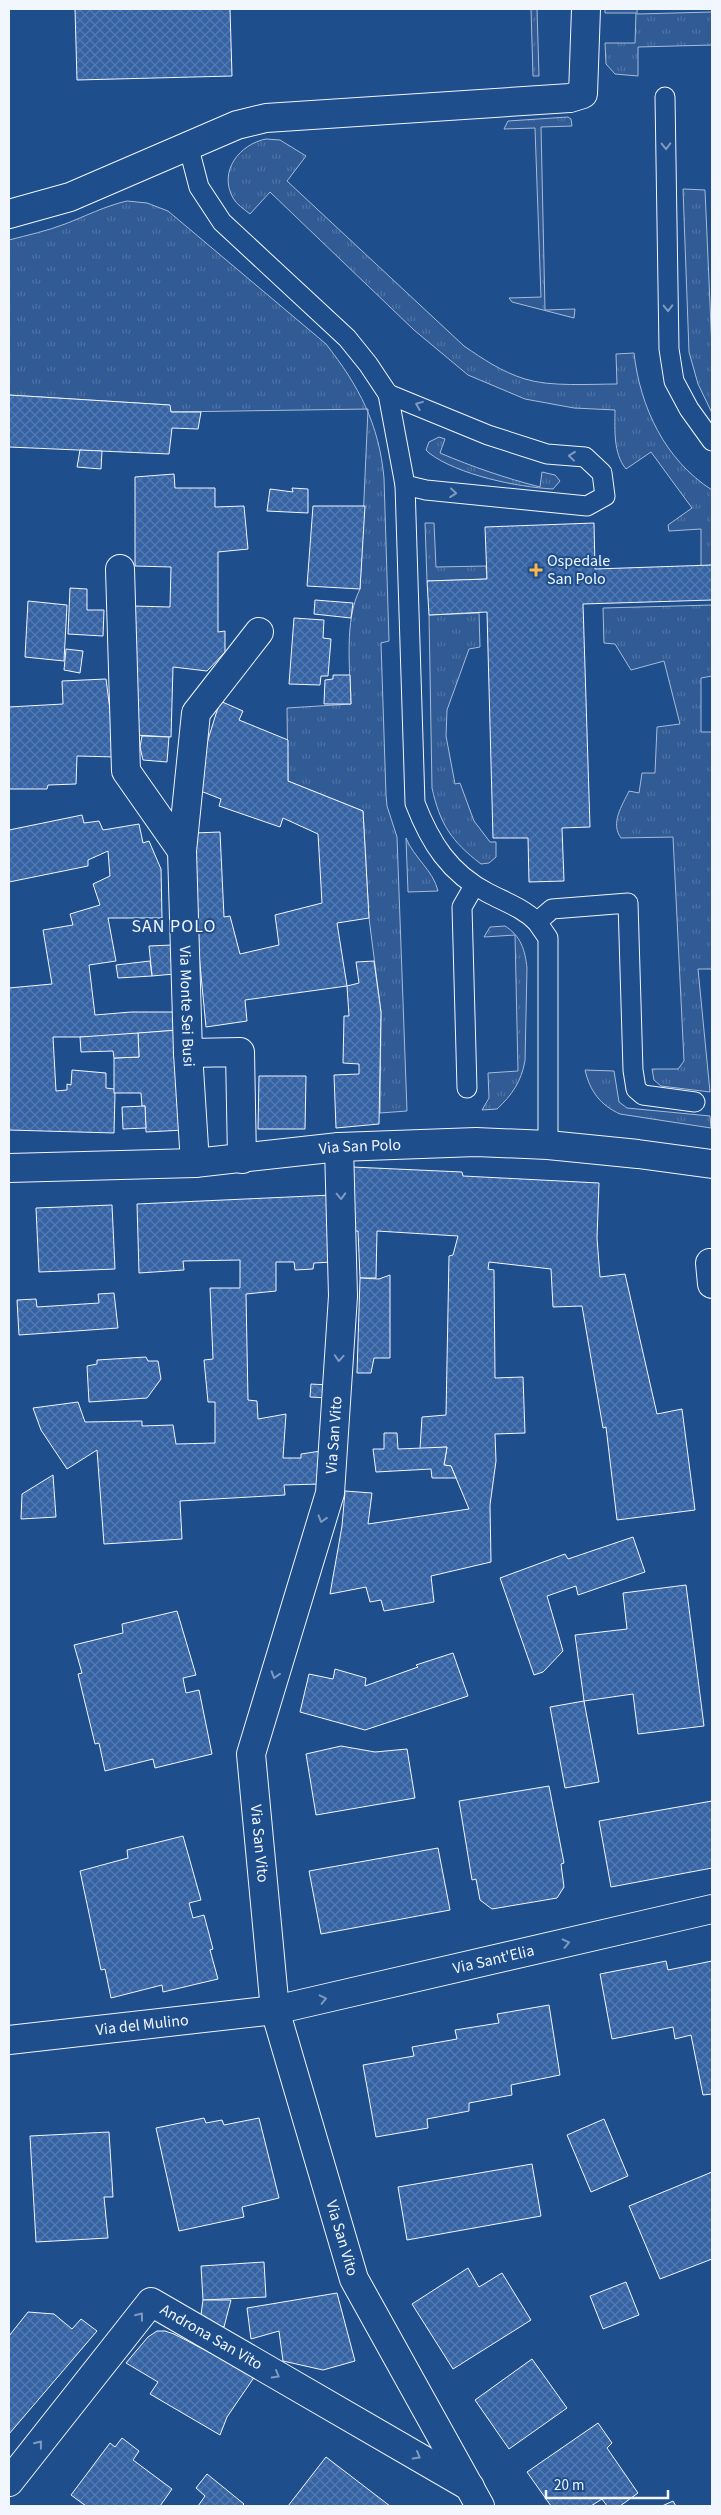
<svg xmlns="http://www.w3.org/2000/svg" width="721" height="2515" viewBox="0 0 721 2515" font-family="'Source Sans 3',sans-serif">
<style>
.grass{fill:url(#grass-tufts);stroke:#a8bbd7}
.building{fill:url(#building-cross-hatch);stroke:#f2f6ff}
.lines{fill:none;stroke-linecap:round;stroke-linejoin:round}
.lane-casing{stroke:#f2f6ff;stroke-width:21}
.street-casing{stroke:#f2f6ff;stroke-width:30}
.secondary-casing{stroke:#f2f6ff;stroke-width:30}
.lane{stroke:#1f4e8c;stroke-width:19}
.street{stroke:#1f4e8c;stroke-width:28}
.secondary{stroke:#1f4e8c;stroke-width:28}
.oneway{stroke:#7e9ac0}
.poi-dot{fill:#ffb74d;stroke:#1f4e8c;stroke-width:2}
.labels{text-anchor:middle;dominant-baseline:central;stroke-width:4;stroke-linejoin:round;paint-order:stroke}
.poi-label{font-size:16px;fill:#f2f6ff;stroke:#1f4e8c;text-anchor:start}
.street-label{font-size:16px;fill:#f2f6ff;stroke:#1f4e8c}
.neighbourhood-label{font-size:18px;letter-spacing:1px;fill:#f2f6ff;stroke:#1f4e8c}
</style>
<defs>
<pattern id="grass-tufts" width="24" height="20" patternUnits="userSpaceOnUse" patternTransform="scale(1.25)"><rect width="24" height="20" fill="#305b95"/><path d="M3 7l-1-3M5 7V3M7 7l1-3M15 17l-1-3M17 17v-4M19 17l1-3" fill="none" stroke="#4e73a5"/></pattern>
<pattern id="building-cross-hatch" width="8" height="8" patternUnits="userSpaceOnUse" patternTransform="scale(1.25)"><rect width="8" height="8" fill="#3563a3"/><path d="M0 0l8 8M0 8l8-8" fill="none" stroke="#537ab1"/></pattern>
</defs>
<rect width="100%" height="100%" fill="#1f4e8c"/>
<g class="grass">
<path d="M531,9H537L539,76H533Z"/>
<path d="M605,9H637V14L712,12V45L638,47V76L615,74L606,64L605,43H635L636,13H605Z"/>
<path d="M568,117L571,119L572,126L541,127L545,310L575,309L574,318L512,302L509,298L541,297L535,128L504,129L508,121Z"/>
<path d="M266,139L280,140L306,156L287,181L464,346C483,359 502,372 525,379C550,387 591,384 617,384L616,354L634,353C640,407 665,460 712,490V565L701,566V529L669,531L668,525L692,508L651,452L626,469C613,453 615,430 615,410L574,408L525,399L468,375L414,330L270,192L250,214C244,209 237,205 233,198C218,171 240,144 266,139Z"/>
<path d="M683,189L705,190L712,349V413L698,384L689,352Z"/>
<path d="M127,201L147,203L168,211L326,344C359,386 379,424 384,478L389,641L381,643L386,795L387,806L397,837L407,1111L380,1113L381,1012L369,918L363,811L288,781L287,708L351,704C350,670 344,620 360,589L368,409L171,412L169,405L9,395V240C28,235 47,231 65,224C86,216 105,206 127,201Z"/>
<path d="M439,437L445,439L440,453C473,467 505,478 540,487L542,472L555,475L560,481L553,489C517,487 458,475 429,453L426,450L429,442Z"/>
<path d="M425,523H434L436,567L486,566L487,579L427,581Z"/>
<path d="M712,605V676L701,678V732H712V969H698L710,1092L661,1086L654,1080L652,1069H678L684,1061L673,837L621,838C610,823 622,806 629,791L639,793L642,773H655L657,727L680,724L664,661L631,670L615,644L604,643L603,608Z"/>
<path d="M479,613L480,647L469,649L447,710L446,736L455,784L460,783L474,821L490,842H496V857L489,863L481,864C451,841 440,824 432,788L429,615Z"/>
<path d="M406,838C414,858 433,870 438,891L408,892Z"/>
<path d="M505,926C521,936 525,950 527,968L525,1061C521,1082 512,1095 497,1109L482,1110L489,1098L488,1073L518,1071L515,935L484,937L490,927Z"/>
<path d="M585,1070L614,1071L619,1102L627,1108L710,1116L711,1128L620,1114C600,1105 590,1091 585,1070Z"/>
</g>
<g class="building">
<path d="M75,9H230L232,76L77,80Z"/>
<path d="M9,395L170,405L171,412H201L198,429L172,428L169,454L9,447Z"/>
<path d="M80,450L102,451L101,469L77,467Z"/>
<path d="M174,474L175,488H215V507L244,506L248,549L218,552V632L225,631V652L207,671L173,667L171,737L135,735L132,606L170,607L171,567L135,566V477Z"/>
<path d="M292,488L308,489V513L267,511L270,489L293,492Z"/>
<path d="M313,506H365L360,589L307,586Z"/>
<path d="M594,523L595,569L712,565V600L583,604L590,827L562,828L564,881L529,882L528,838H493L487,612L429,615L427,581L487,579L485,527Z"/>
<path d="M70,588L87,589V610H104L103,636L68,634Z"/>
<path d="M315,600L353,603L351,618L314,614Z"/>
<path d="M28,601L67,605L64,661L25,657Z"/>
<path d="M294,618L324,620L323,638L331,639L328,676H321L320,685L289,684Z"/>
<path d="M66,649L83,651L80,673L64,670Z"/>
<path d="M333,675H350L351,704H324L325,680L333,679Z"/>
<path d="M106,679L116,757L77,756L76,784L48,785L47,789H9V707L63,704L62,681Z"/>
<path d="M220,701L243,711L239,720L288,740V781L363,811L369,918L337,923L347,986L245,1000L247,1021L206,1027L196,923L194,833L220,832L224,917L230,916L240,954L279,945L275,915L322,903L318,834L283,818L280,827L219,806L221,799L193,788Z"/>
<path d="M142,736L169,737L167,762L143,760L140,747Z"/>
<path d="M82,815L84,823L99,821L103,830L139,824L143,843L149,841L161,869L162,918H108L116,961L89,965L95,1015L131,1012H177L178,1030L96,1037H53L56,1091L67,1090V1084L71,1085L72,1070L106,1073V1088L114,1089L115,1093L114,1133L9,1130V988L52,984L43,930L73,925L70,914L100,905L93,884L110,876L108,851L88,860V866L9,882V830Z"/>
<path d="M172,945L174,974L152,976L149,946Z"/>
<path d="M150,961L152,976L118,978L116,965Z"/>
<path d="M374,961L381,1012L379,1124L336,1128L334,1075L359,1074V1064L343,1063L344,1016H349L347,986L359,983L356,962Z"/>
<path d="M178,1030L184,1130L146,1132L145,1106H142L141,1093H114V1058L139,1057L138,1033Z"/>
<path d="M138,1033L139,1057L114,1058L113,1051L81,1052L80,1037Z"/>
<path d="M259,1076H306L305,1129H258Z"/>
<path d="M145,1106L146,1128L123,1129L122,1107Z"/>
<path d="M352,1167L462,1172L463,1176L599,1183L597,1238L600,1277L625,1274L657,1414L682,1409L695,1510L617,1520L606,1427L603,1428L582,1306L553,1307L551,1269L489,1262L488,1269L494,1270L495,1378L523,1377L525,1433L495,1434L496,1461L490,1505L491,1562L431,1576L434,1602L384,1611L381,1600L370,1602L366,1587L330,1594L342,1526L345,1491L372,1493L368,1524L469,1509L451,1466L444,1465L447,1447L420,1449L422,1417L446,1415L449,1256L453,1255L458,1236L377,1231L376,1278H360L358,1231H350Z"/>
<path d="M332,1195L333,1262L314,1263L313,1269L295,1270L294,1262H276V1291L246,1294L248,1400L257,1401L258,1419L286,1414L283,1458H301V1454L321,1451L320,1484L284,1485L285,1495L180,1501L182,1539L104,1544L97,1450L67,1469L41,1430L33,1408L78,1402L85,1422L142,1421V1426L173,1425L176,1444L215,1443V1402H208L204,1360L213,1359L210,1288H240V1260L183,1261L184,1270L139,1273L137,1204Z"/>
<path d="M112,1205L115,1269L39,1272L36,1208Z"/>
<path d="M390,1275V1358H374L371,1373H357L360,1278L379,1279Z"/>
<path d="M114,1293L118,1328L19,1335L17,1300L36,1299L37,1307L99,1303L98,1294Z"/>
<path d="M146,1357L148,1361H158L161,1379L147,1398L89,1402L87,1366L97,1364V1360Z"/>
<path d="M311,1384L329,1385L328,1398L310,1397Z"/>
<path d="M384,1433H397L398,1449L447,1447L444,1465L451,1466L456,1478H432L431,1469L376,1472L373,1449H384Z"/>
<path d="M53,1475L56,1517L21,1519L22,1494Z"/>
<path d="M633,1537L645,1572L578,1595L576,1586L547,1596L563,1651L543,1672L534,1675L500,1578L565,1554L568,1559Z"/>
<path d="M686,1585L704,1726L638,1734L633,1694L584,1701L575,1635L627,1629L623,1593Z"/>
<path d="M177,1611L196,1675L183,1678L186,1693L199,1690L212,1754L155,1768L153,1759L105,1771L99,1743L95,1744L78,1674L82,1673L74,1645L123,1633L122,1624Z"/>
<path d="M453,1653L468,1696L365,1730L300,1712L309,1674L333,1679L335,1669L366,1678L365,1686L418,1667L416,1665Z"/>
<path d="M584,1701L599,1782L565,1788L550,1707Z"/>
<path d="M341,1746L375,1752L407,1749L415,1798L316,1815L306,1754Z"/>
<path d="M549,1786L564,1863L561,1864L564,1887L557,1898L492,1909L480,1900L476,1879L472,1880L459,1801Z"/>
<path d="M712,1801V1868L611,1887L599,1821Z"/>
<path d="M183,1836L201,1900L189,1903L193,1918L204,1915L213,1949L210,1950L218,1979L163,1992L162,1985L111,1998L105,1969L101,1970L80,1871L128,1858L127,1850Z"/>
<path d="M438,1848L450,1910L321,1934L309,1871Z"/>
<path d="M666,1961L668,1970L712,1961V2094L703,2095L691,2035L675,2039L673,2027L612,2039L600,1974Z"/>
<path d="M549,2005L560,2075L511,2085L512,2095L469,2103V2111L427,2119L428,2128L376,2137L363,2065L414,2056L412,2047L457,2039L455,2030L499,2023L497,2014Z"/>
<path d="M204,2118L206,2123L222,2120L224,2125L259,2118L279,2198L242,2207L244,2217L179,2231L156,2128Z"/>
<path d="M604,2119L628,2176L591,2192L567,2135Z"/>
<path d="M109,2132L113,2197H104L108,2238L36,2242L30,2136Z"/>
<path d="M532,2164L541,2216L407,2240L398,2187Z"/>
<path d="M712,2172V2259L660,2279L629,2206Z"/>
<path d="M264,2262L266,2297L203,2300L201,2266Z"/>
<path d="M468,2268L479,2287L502,2273L531,2320L453,2369L412,2304Z"/>
<path d="M626,2282L639,2315L603,2329L590,2296Z"/>
<path d="M337,2293L355,2361L323,2370L283,2361L279,2331L251,2339L247,2308Z"/>
<path d="M203,2300H231L224,2327L200,2322Z"/>
<path d="M28,2312L54,2314L72,2329L81,2319L97,2331L9,2434V2336Z"/>
<path d="M157,2331H165L174,2334L255,2376L227,2417L220,2435L150,2394L158,2382L126,2363L148,2337Z"/>
<path d="M532,2359L567,2408L509,2449L475,2400Z"/>
<path d="M598,2423L612,2443L607,2448L638,2493L620,2506H607L602,2499L591,2506H551L527,2472Z"/>
<path d="M122,2438L139,2451L133,2460L172,2489L160,2506H86L71,2495L110,2443L115,2447Z"/>
<path d="M326,2457L390,2506H288Z"/>
<path d="M207,2474L244,2504L242,2506H198L205,2496L196,2488Z"/>
<path d="M673,2501L676,2506H662Z"/>
</g>
<g class="lines">
<defs>
<g id="lane">
<path d="M665,97L669,349L674,381L689,409L712,441"/>
<path d="M188,145L199,187L222,222L347,338L368,364L388,394L405,485L415,803C430,842 449,873 488,893C505,902 523,908 537,922L552,909L628,903L633,1070L636,1089L643,1095L695,1102"/>
<path d="M388,394L488,435L547,454L585,457L602,473L605,496L587,506L426,490L405,485"/>
<path d="M537,922L548,938V1145"/>
<path d="M467,1088L462,907L474,886"/>
</g>
<g id="street">
<path d="M9,214L70,197L237,125L266,118L570,98L583,94L586,9"/>
<path id="s1" d="M120,569L126,771L182,851L188,1053L195,1163"/>
<path d="M182,851L196,713L259,632"/>
<path d="M188,1053L240,1052L242,1159"/>
<path id="s2" d="M339,1147L343,1296L330,1493L251,1754L275,2010L354,2279L480,2506"/>
<path d="M710,1263L712,1284"/>
<path id="s3" d="M9,2040L275,2010L712,1909"/>
<path id="s4" d="M9,2482L151,2302L470,2487"/>
</g>
<g id="secondary">
<path id="s5" d="M9,1168L195,1163L339,1147L476,1142L548,1145L638,1154L712,1164"/>
</g>
</defs>
<use href="#lane" class="lane-casing"/>
<use href="#street" class="street-casing"/>
<use href="#secondary" class="secondary-casing"/>
<use href="#lane" class="lane"/>
<use href="#street" class="street"/>
<use href="#secondary" class="secondary"/>
</g>
<defs><path id="oneway-chevron" d="M-2-3.5L2.5 0L-2 3.5" fill="none" stroke-width="1.6" stroke-linecap="round" stroke-linejoin="round" transform="scale(1.25)"/></defs>
<g class="oneway">
<use href="#oneway-chevron" transform="translate(666 146) rotate(89)"/>
<use href="#oneway-chevron" transform="translate(668 308) rotate(89)"/>
<use href="#oneway-chevron" transform="translate(419 405) rotate(-158)"/>
<use href="#oneway-chevron" transform="translate(572 456) rotate(-174)"/>
<use href="#oneway-chevron" transform="translate(453 493) rotate(6)"/>
<use href="#oneway-chevron" transform="translate(341 1196) rotate(88)"/>
<use href="#oneway-chevron" transform="translate(339 1358) rotate(94)"/>
<use href="#oneway-chevron" transform="translate(322 1519) rotate(107)"/>
<use href="#oneway-chevron" transform="translate(275 1675) rotate(107)"/>
<use href="#oneway-chevron" transform="translate(566 1943) rotate(-13)"/>
<use href="#oneway-chevron" transform="translate(323 1999) rotate(-13)"/>
<use href="#oneway-chevron" transform="translate(140 2316) rotate(-52)"/>
<use href="#oneway-chevron" transform="translate(276 2375) rotate(30)"/>
<use href="#oneway-chevron" transform="translate(39 2444) rotate(-52)"/>
<use href="#oneway-chevron" transform="translate(417 2456) rotate(30)"/>
</g>
<path class="poi-dot" d="M533.5 562.5h5v5h5v5h-5v5h-5v-5h-5v-5h5z"/>
<g class="labels">
<g class="poi-label">
<text x="547" y="561">Ospedale<tspan x="547" dy="18">San Polo</tspan></text>
</g>
<g class="street-label">
<text stroke="none"><textPath href="#s1" startOffset="455">Via Monte Sei Busi</textPath></text>
<text stroke="none"><textPath href="#s5" startOffset="352">Via San Polo</textPath></text>
<text transform="translate(334 1435) rotate(-86)">Via San Vito</text>
<text stroke="none"><textPath href="#s2" startOffset="709">Via San Vito</textPath></text>
<text stroke="none"><textPath href="#s3" startOffset="492">Via Sant'Elia</textPath></text>
<text stroke="none"><textPath href="#s3" startOffset="134">Via del Mulino</textPath></text>
<text stroke="none"><textPath href="#s2" startOffset="1114">Via San Vito</textPath></text>
<text stroke="none"><textPath href="#s4" startOffset="299">Androna San Vito</textPath></text>
</g>
<g class="neighbourhood-label">
<text x="174" y="926">SAN POLO</text>
</g>
</g>
<rect width="721" height="2515" fill="none" stroke="#f2f6ff" stroke-width="20"/>
<path d="M546 2490v8h122v-8" fill="none" stroke="#f2f6ff" stroke-width="2.5"/>
<text x="554" y="2490" font-size="15" fill="#f2f6ff" stroke="#1f4e8c" stroke-width="4" paint-order="stroke">20 m</text>
</svg>
